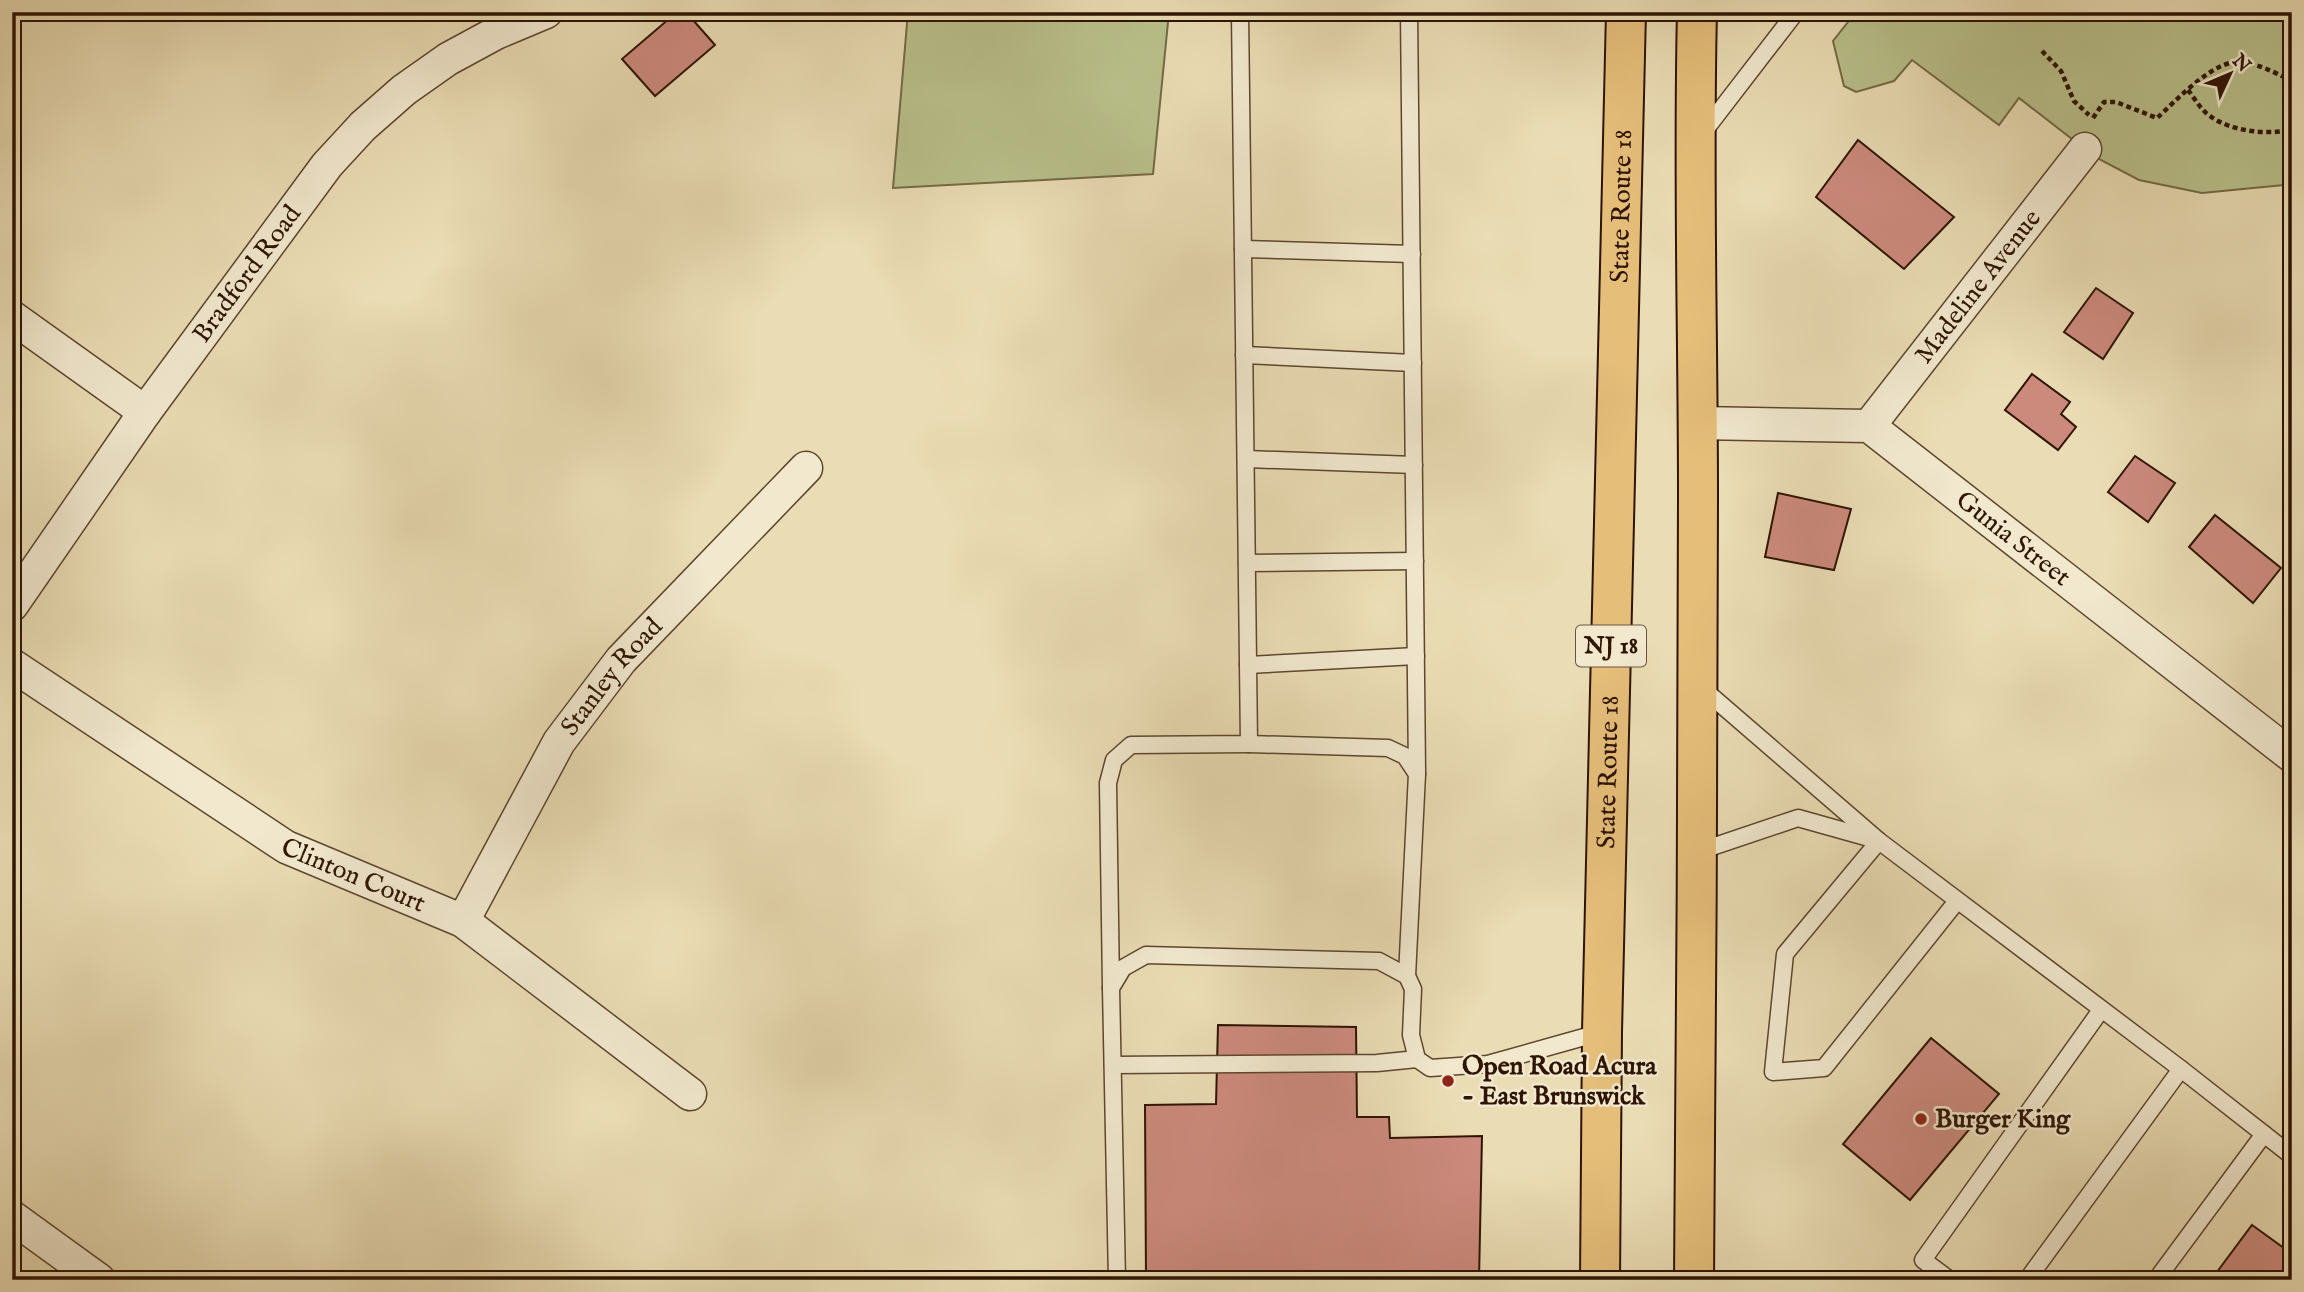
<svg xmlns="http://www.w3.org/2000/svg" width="2304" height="1292" viewBox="0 0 2304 1292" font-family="'IM FELL English',serif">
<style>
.green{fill:#b9c08b;stroke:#746a46;stroke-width:2}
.building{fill:#cc8a7d;stroke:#2e1401;stroke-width:2}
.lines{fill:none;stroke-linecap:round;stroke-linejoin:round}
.service-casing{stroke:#5d462e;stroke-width:19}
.minor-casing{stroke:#5d462e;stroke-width:35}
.trunk-casing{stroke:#2e1401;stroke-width:42}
.path{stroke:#2e1401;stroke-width:4.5;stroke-dasharray:5 3.5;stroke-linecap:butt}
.service{stroke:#f1e8ce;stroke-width:16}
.minor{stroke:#f1e8ce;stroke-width:32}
.trunk{stroke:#e5be7a;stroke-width:38}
.poi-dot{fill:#8f2418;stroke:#f1e8ce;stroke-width:2.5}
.labels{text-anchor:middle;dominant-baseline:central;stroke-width:5;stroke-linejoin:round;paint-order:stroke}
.shield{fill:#f1e8ce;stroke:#68543e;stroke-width:2}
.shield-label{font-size:24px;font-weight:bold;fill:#2e1401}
.street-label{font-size:26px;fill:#2e1401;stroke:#f1e8ce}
.poi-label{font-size:26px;font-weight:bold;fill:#2e1401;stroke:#f1e8ce;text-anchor:start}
</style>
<rect width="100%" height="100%" fill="#eadcb4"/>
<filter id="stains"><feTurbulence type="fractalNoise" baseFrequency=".00286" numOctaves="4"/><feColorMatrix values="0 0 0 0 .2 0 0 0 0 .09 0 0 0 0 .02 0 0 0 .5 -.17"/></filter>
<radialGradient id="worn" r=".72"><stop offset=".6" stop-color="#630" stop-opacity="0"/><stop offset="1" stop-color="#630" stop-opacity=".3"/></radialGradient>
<g class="green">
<path d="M908,12H1169L1153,174L893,188Z"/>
<path d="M1856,12H2292V181L2284,185L2202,193L2139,180L2095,157L2019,98L1999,125L1912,60L1894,81L1856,92L1844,86L1833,41Z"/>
</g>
<g class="building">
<path d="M677,12H686L715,45L655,96L622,59Z"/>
<path d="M1858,140L1954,217L1904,269L1816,197Z"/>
<path d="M2096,288L2133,313L2103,359L2064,332Z"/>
<path d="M2032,374L2070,402L2061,414L2076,427L2058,450L2005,410Z"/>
<path d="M2135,456L2175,483L2148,522L2108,492Z"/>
<path d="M1778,493L1851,509L1834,570L1765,557Z"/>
<path d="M2215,515L2281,568L2253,603L2189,547Z"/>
<path d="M1218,1025L1356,1027L1357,1117H1389L1390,1138L1482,1136L1479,1280H1146L1145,1105L1216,1104Z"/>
<path d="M1931,1038L1999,1094L1910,1200L1843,1144Z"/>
<path d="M2252,1225L2292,1254V1280H2211Z"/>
</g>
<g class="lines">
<defs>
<g id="service">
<path d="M1409,12L1417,774"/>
<path d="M1702,134L1796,12"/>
<path d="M1243,249L1412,254"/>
<path d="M1244,355L1413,363"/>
<path d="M1246,459L1414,465"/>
<path d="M1247,563L1415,561"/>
<path d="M1248,665L1416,656"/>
<path d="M1702,688L1879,841L2181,1069L2292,1156"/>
<path d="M1249,744L1388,748L1405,756L1417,774L1407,976"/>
<path d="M1879,841L1785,954L1773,1072L1824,1068L1957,901"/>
<path d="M1697,852L1798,818L1873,839"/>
<path d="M1111,988L1108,783L1114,760L1131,745L1249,744L1240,12"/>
<path d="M1113,1065L1377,1063L1417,1059"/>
<path d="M1117,1280L1111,988L1123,968L1146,955L1379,961L1407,976L1413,989L1411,1035L1417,1059L1430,1068L1488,1064L1602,1032"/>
<path d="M1950,1280L1923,1260L2101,1010"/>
<path d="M2027,1280L2181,1069"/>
<path d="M2156,1280L2264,1134"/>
</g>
<g id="minor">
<path d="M12,317L145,412"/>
<path id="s1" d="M1698,423L1869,426L2292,756"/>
<path id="s2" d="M1869,426L2085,149"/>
<path id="s3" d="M12,605L145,412L327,165L363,126L404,90L448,59L496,33L546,12"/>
<path id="s4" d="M12,665L286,847L463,921L690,1094"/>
<path id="s5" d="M463,921L559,742L621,660L806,468"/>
<path d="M12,1217L99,1280"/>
</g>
<g id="trunk">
<path id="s6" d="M1600,1280L1602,1032L1626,12"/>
<path d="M1694,1280C1696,1019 1698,757 1698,496C1698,335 1693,174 1697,12"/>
</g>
</defs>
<use href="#service" class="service-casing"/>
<use href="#minor" class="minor-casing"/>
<use href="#trunk" class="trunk-casing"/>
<g class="path">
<path d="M2042,51L2061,71L2074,101L2089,115"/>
<path d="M2188,90C2195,99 2201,110 2210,116C2230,131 2269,136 2292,129"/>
<path d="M2093,118L2104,102H2116L2157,118C2177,100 2214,59 2241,62C2259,64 2276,73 2292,81"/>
</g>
<use href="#service" class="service"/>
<use href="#minor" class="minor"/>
<use href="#trunk" class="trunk"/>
</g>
<g class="poi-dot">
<circle cx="1448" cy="1081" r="7"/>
<circle cx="1921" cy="1119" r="7"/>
</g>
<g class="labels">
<rect class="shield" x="1576" y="625.5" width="70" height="41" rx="5"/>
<g class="shield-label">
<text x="1611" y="646">NJ 18</text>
</g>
<g class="street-label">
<text stroke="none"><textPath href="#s6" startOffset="1074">State Route 18</textPath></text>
<text stroke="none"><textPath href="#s3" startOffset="406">Bradford Road</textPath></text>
<text stroke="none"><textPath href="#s2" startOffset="177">Madeline Avenue</textPath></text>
<text stroke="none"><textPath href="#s1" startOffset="354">Gunia Street</textPath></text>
<text stroke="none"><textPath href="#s5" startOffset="287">Stanley Road</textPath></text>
<text stroke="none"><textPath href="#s6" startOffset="508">State Route 18</textPath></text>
<text stroke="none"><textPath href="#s4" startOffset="402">Clinton Court</textPath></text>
</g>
<g class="poi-label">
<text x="1462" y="1066">Open Road Acura<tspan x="1462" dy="30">- East Brunswick</tspan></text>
<text x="1935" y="1119">Burger King</text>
</g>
</g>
<rect width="2304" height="1292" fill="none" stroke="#eadcb4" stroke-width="42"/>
<rect x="14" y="14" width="2276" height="1264" fill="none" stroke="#2e1401" stroke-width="3.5"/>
<rect x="21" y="21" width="2262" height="1250" fill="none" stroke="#2e1401" stroke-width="2"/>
<g transform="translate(2230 74) rotate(46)" stroke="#f1e8ce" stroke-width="5" paint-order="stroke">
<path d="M0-5L12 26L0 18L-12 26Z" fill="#2e1401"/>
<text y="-10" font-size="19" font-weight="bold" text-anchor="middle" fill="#2e1401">N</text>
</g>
<rect width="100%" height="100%" filter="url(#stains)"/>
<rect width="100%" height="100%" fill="url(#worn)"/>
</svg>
